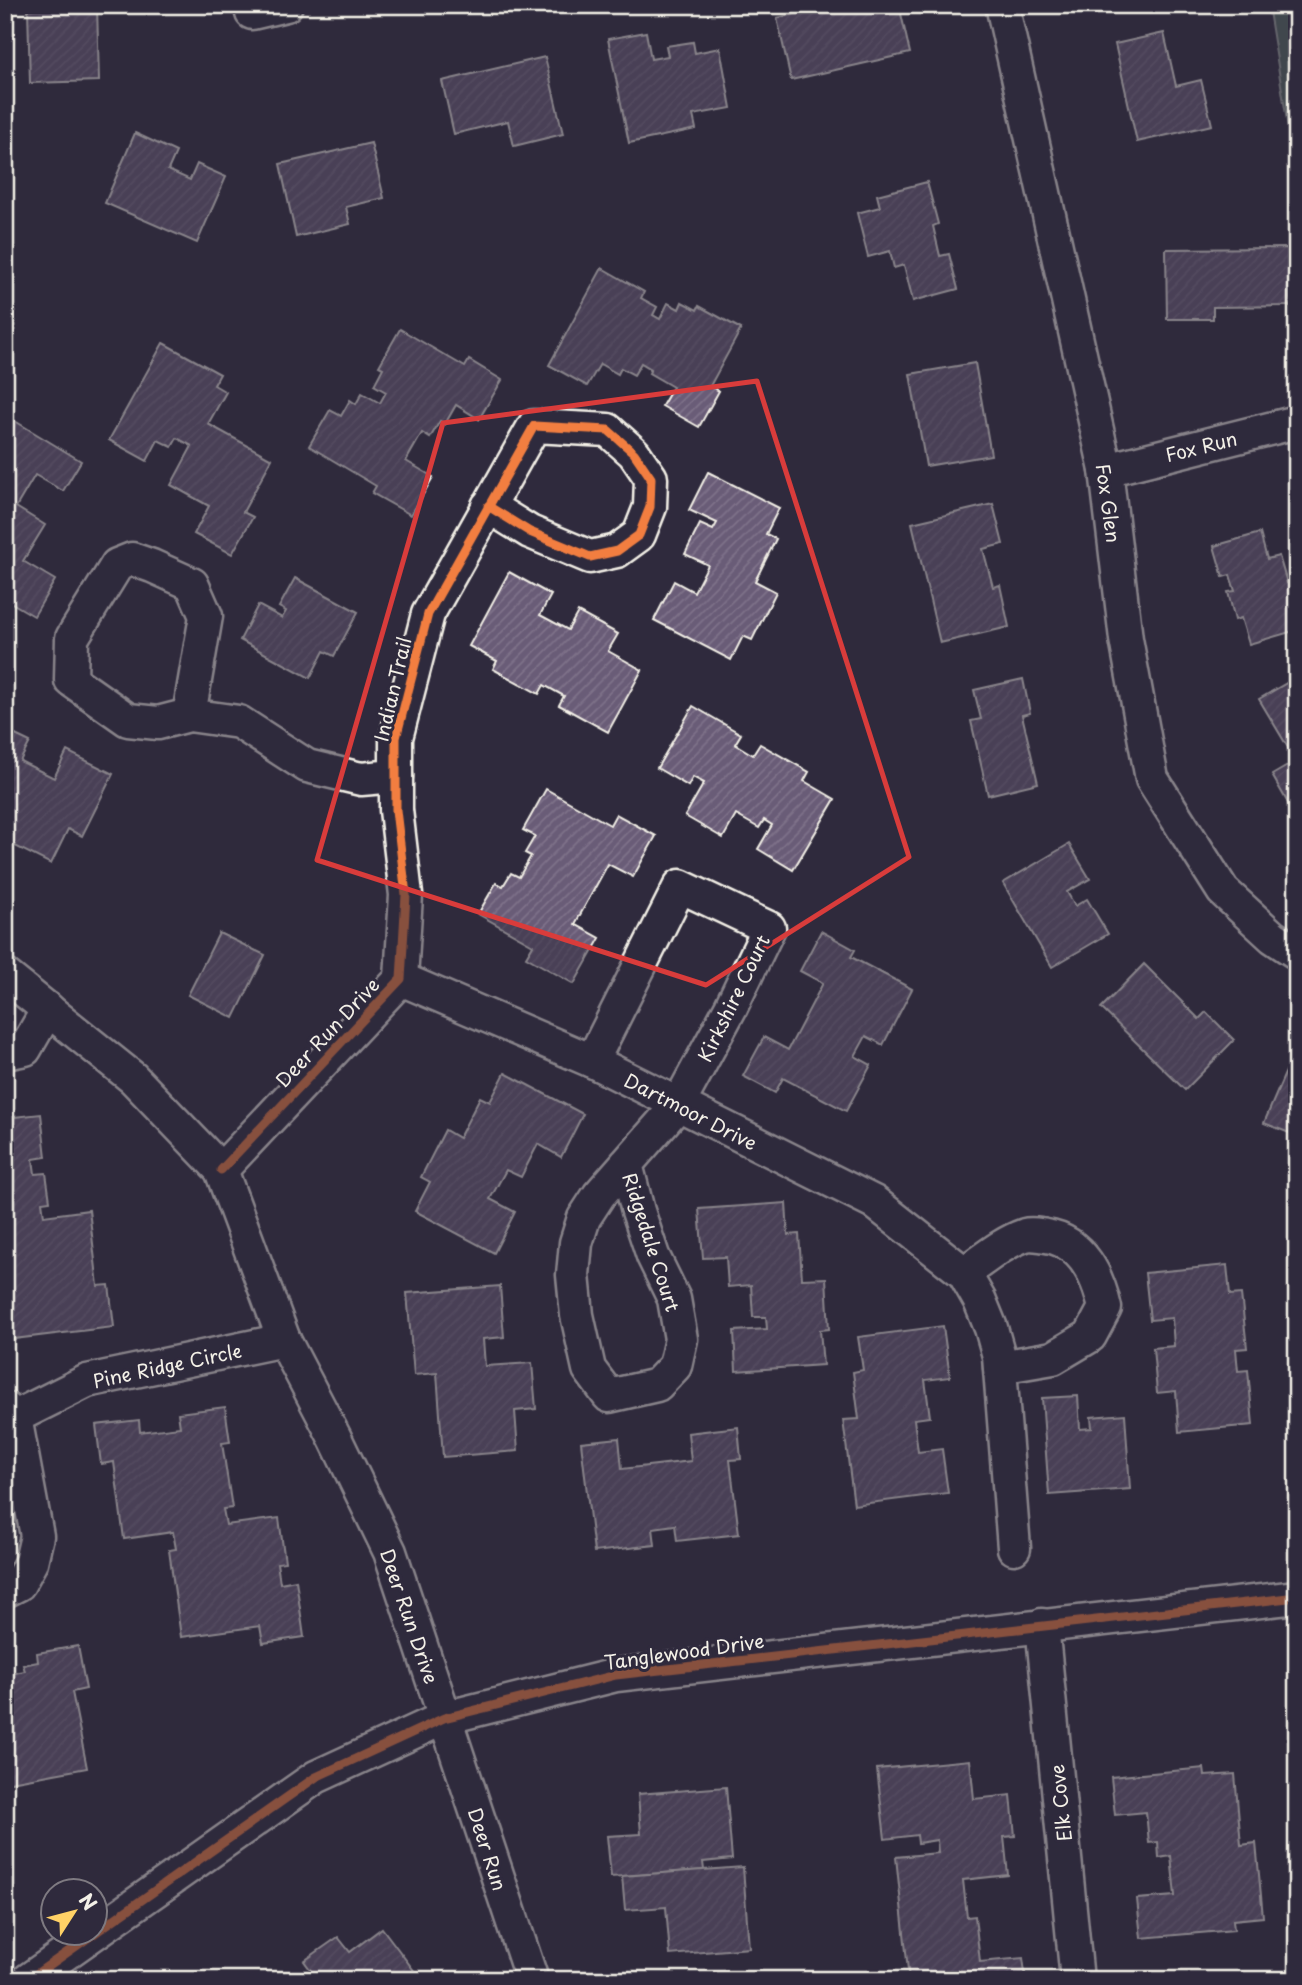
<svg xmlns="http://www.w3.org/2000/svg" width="1302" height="1985" viewBox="0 0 1302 1985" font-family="'Playpen Sans',sans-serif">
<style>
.grass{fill:#576a63;stroke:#a6aea6;stroke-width:2}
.building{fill:url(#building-hatch);stroke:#f4f1e8;stroke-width:2}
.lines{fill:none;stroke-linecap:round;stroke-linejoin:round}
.street-casing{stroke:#f4f1e8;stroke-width:37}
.street{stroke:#2f2a3d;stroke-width:32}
.cycleway-casing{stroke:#2f2a3d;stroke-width:13}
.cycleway{stroke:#f27e40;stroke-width:9}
.marked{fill:none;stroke:#d93c3b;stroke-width:5;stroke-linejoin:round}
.labels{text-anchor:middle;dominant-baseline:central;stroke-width:6;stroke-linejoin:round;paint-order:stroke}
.street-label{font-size:19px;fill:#f4f1e8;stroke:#2f2a3d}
</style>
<defs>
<pattern id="building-hatch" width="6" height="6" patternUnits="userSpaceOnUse" patternTransform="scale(1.75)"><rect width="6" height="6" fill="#695b77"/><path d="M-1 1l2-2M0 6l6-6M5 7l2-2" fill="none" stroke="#7f738a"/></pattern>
</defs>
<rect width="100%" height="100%" fill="#2f2a3d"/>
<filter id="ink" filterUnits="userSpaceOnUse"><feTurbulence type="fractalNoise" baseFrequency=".0143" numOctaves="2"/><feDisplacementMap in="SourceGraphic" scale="14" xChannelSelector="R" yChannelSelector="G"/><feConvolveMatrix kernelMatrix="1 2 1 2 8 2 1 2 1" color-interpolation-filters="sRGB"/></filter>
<g filter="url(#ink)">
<path class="grass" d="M1268,5H1297V163L1294,164Z"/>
<g class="building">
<path d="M49,5H97L99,81L30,83L28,9L49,8Z"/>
<path d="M834,5H899L910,53L791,80L777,18Z"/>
<path d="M646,32L651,59L668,56L666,46L693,42L695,53L720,48L731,108L693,115L696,129L629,143L608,39Z"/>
<path d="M1164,33L1176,86L1201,80L1212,125L1137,142L1115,44Z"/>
<path d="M545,57L563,134L514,146L508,121L454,134L442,81Z"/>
<path d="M135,133L176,152L168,170L190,180L197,164L226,177L197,243L105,203Z"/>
<path d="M371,143L384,198L346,207L350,224L296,237L280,164Z"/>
<path d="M927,182L938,224L933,226L940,256L949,254L958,289L913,301L904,265L894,268L890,251L868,257L857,213L880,207L877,195Z"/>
<path d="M1289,248L1290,306L1213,307V319H1167L1166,249Z"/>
<path d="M602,268L644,292L641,298L657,307L653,315L660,319L668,303L679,309L682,302L697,310L699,306L741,329L710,386L719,391L699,427L662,406L673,387L649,373L651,369L641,363L634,375L621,368L618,374L600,364L587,386L549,365Z"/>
<path d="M400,329L465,367L469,360L502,380L479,419L456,405L445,424L440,421L430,438L422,433L406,461L433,477L411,515L372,493L376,486L309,446L330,410L341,416L350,400L356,404L362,393L380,403L386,392L374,385L383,368L379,366Z"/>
<path d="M163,343L220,374L214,385L226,392L208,424L272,459L243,512L253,517L232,554L194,534L209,506L171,485L192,446L177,438L172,447L158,440L147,461L109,440Z"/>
<path d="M975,363L991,455L926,466L910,374Z"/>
<path d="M5,415L81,461L63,491L35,475L16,507L45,525L23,561L55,580L34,616L5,599Z"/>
<path d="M708,472L779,508L766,534L776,539L755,581L776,592L752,640L743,636L731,660L654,620L674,581L694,592L708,565L685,554L700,524L713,530L717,523L689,510Z"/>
<path d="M993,504L1003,544L983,549L993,587L1000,585L1009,627L940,643L912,523Z"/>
<path d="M1260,533L1267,559L1279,556L1287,583L1297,581V630L1249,644L1241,618L1235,620L1228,592L1235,591L1230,575L1223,577L1214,546Z"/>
<path d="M509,572L551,595L540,615L568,630L578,612L618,634L608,651L642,670L608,732L559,705L564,696L544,685L539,694L493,669L497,661L469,646Z"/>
<path d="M295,578L358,612L334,656L324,651L310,678L240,640L258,605L282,618L286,611L279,607Z"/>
<path d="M1297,677V816L1296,817L1272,775L1296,761L1259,699Z"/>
<path d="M1023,679L1030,713L1022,715L1038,783L988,795L971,721L981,719L974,690Z"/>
<path d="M5,704L13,708L5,723Z"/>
<path d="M693,706L741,734L735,744L753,755L760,744L809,772L804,781L835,799L793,870L758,849L772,825L764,820L759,828L736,815L723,838L685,816L704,783L693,777L688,786L657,768Z"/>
<path d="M5,730L30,742L20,761L54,778L67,751L113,774L82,836L68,829L51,864L5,841Z"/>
<path d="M546,789L610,825L616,814L656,836L633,877L608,864L575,924L600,938L574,984L526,957L533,945L478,914L496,883L503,886L511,873L519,877L531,856L525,853L535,836L523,830Z"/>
<path d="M1069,844L1090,879L1067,892L1075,906L1087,899L1108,934L1052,967L1003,883Z"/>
<path d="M821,931L855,950L851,957L912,989L883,1045L866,1036L855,1056L871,1065L846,1111L783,1078L775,1093L743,1076L764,1037L788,1050L823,983L800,971Z"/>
<path d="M219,933L265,955L234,1018L188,995Z"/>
<path d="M1144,964L1199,1019L1206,1012L1234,1040L1185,1090L1101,1008Z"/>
<path d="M1286,1071L1297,1075V1136L1264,1123Z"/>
<path d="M505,1073L583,1114L561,1157L538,1144L521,1177L506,1170L490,1199L515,1212L494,1253L415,1211L430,1182L421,1177L445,1130L459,1138L480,1097L490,1102Z"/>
<path d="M41,1114L46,1157L33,1159L35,1174L46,1173L50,1201L42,1202L44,1216L89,1210L98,1286L109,1285L114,1327L5,1340V1118Z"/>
<path d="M786,1203L788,1235L799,1234L802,1279L826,1278L829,1329L820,1330L823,1365L736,1371L734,1331L767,1329L766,1317H753L751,1285L728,1287L726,1257L703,1258L699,1209Z"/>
<path d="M1227,1265L1230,1295L1241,1294L1247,1348L1236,1349L1238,1371L1248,1370L1253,1425L1179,1432L1176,1391L1157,1393L1153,1348L1174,1346L1172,1318L1150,1320L1145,1273Z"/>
<path d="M500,1286L504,1337L483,1339L485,1366L532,1363L536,1409L515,1411L518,1451L443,1457L437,1373L414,1375L407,1293Z"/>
<path d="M943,1326L950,1377L925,1380L930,1417L914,1419L918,1452L942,1449L948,1493L854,1505L843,1420L859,1419L853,1372L863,1370L858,1337Z"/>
<path d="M1078,1396L1080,1429L1092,1428L1091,1417L1125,1414L1130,1489L1049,1495L1042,1398Z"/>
<path d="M225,1407L230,1442L222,1443L232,1508L223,1509L226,1525L279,1518L285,1562L277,1563L280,1583L296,1580L304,1637L263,1643L260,1626L181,1637L169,1550L176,1549L173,1532L124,1539L114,1462L101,1464L96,1425L139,1420L140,1432L180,1427L178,1413Z"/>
<path d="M738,1427L741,1459L730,1460L739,1534L677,1541L675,1525L653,1528L655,1545L594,1552L581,1442L619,1438L622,1469L691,1461L688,1433Z"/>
<path d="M78,1646L86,1689L72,1692L87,1768L5,1783V1663H7L9,1674L25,1671L23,1665L38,1662L37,1653Z"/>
<path d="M970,1760L974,1799L1011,1795L1015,1836L1004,1837L1008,1875L963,1880L967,1917L975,1916L980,1962L1023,1958L1026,1980H909L896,1857L938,1853L937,1840L918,1843L917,1835L885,1839L877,1769Z"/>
<path d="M1204,1768L1205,1776L1235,1774L1241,1845L1256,1843L1263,1917L1233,1920L1234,1930L1141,1938L1137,1899L1175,1896L1171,1856L1159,1858L1158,1842L1149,1843L1146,1812L1115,1815L1111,1777Z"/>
<path d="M726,1787L732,1859L703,1862L704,1870L611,1877L607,1836L641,1834L638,1794Z"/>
<path d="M743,1867L749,1948L670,1955L666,1907L625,1910L622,1876Z"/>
<path d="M382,1928L421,1980H311L315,1976L304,1961L338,1937L350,1952Z"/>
</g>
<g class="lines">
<defs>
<g id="street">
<path d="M1002,5L1106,470L1126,639L1152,779L1223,891L1273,937L1297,953"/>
<path d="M252,13L286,5"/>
<path d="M1106,470L1297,422"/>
<path d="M189,715L206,616L192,584L152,566L132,559L117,565L72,638L71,680L128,720L158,723L189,715L239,722L307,766L361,779L396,776"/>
<path d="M5,975L133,1078L221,1170L284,1340L335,1438L390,1552L532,1980"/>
<path d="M401,979L592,1061L874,1202L964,1273L980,1301L991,1328L999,1356L1014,1548"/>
<path d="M5,1053L25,1049L48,1009"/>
<path d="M592,1061L680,886L769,928L731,1007L678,1105L599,1195L584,1218L576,1243L573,1275L577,1315L589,1369L609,1396L657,1385L675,1366L681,1339L674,1299L653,1256L638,1211L626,1164"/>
<path d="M221,1170L401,979L406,895L396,810V738L428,614L534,426L608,430L634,453L651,478L650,507L639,535L617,551L590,557L530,532L488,506"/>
<path d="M964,1273C983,1260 1002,1243 1025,1235C1032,1233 1039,1235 1046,1236C1082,1241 1098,1277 1105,1308L1090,1336L1053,1358L1000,1367"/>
<path d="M5,1408L15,1417L37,1536L31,1562L19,1584L5,1591"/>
<path d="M15,1417L87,1381L284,1340"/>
<path d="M1042,1625L1077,1980"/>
<path d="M28,1980L316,1777L444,1718L616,1675L1297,1597"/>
</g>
</defs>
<use href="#street" class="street-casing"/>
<use href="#street" class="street"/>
<defs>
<g id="cycleway">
<path d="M221,1170L401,979L406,895L396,810V738L428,614L534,426L608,430L634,453L651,478L650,507L639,535L617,551L590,557L530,532L488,506"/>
<path d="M28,1980L316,1777L444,1718L616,1675L1297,1597"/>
</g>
</defs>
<use href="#cycleway" class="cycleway-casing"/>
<use href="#cycleway" class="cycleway"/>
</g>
</g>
<path d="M0 0H1302V1985H0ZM757,381L909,857L706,985L317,860L443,423Z" fill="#2f2a3d" fill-opacity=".55" fill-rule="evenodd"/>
<path class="marked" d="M757,381L909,857L706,985L317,860L443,423Z"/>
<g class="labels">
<g class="street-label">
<text transform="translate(1201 446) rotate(-14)">Fox Run</text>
<text transform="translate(1109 503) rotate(82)">Fox Glen</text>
<text transform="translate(392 689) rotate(-77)">Indian Trail</text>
<text transform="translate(733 998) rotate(-64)">Kirkshire Court</text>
<text transform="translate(327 1032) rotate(-47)">Deer Run Drive</text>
<text transform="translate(691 1111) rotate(27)">Dartmoor Drive</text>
<text transform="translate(652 1242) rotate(72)">Ridgedale Court</text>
<text transform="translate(167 1365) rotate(-12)">Pine Ridge Circle</text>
<text transform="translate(410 1616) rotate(71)">Deer Run Drive</text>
<text transform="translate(684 1651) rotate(-8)">Tanglewood Drive</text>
<text transform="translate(1060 1803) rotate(-96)">Elk Cove</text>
<text transform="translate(488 1849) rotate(72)">Deer Run</text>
</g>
</g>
<rect width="1302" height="1985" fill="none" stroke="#2f2a3d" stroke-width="28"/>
<rect x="14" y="14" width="1274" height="1957" fill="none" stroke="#f4f1e8" stroke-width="2.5" filter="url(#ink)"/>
<g transform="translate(74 1912) rotate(54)"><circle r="33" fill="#2f2a3d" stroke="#7e7a81" stroke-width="2"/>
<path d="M0-5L12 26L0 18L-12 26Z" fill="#ffd166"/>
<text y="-10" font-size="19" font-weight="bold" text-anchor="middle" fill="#f4f1e8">N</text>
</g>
</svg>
